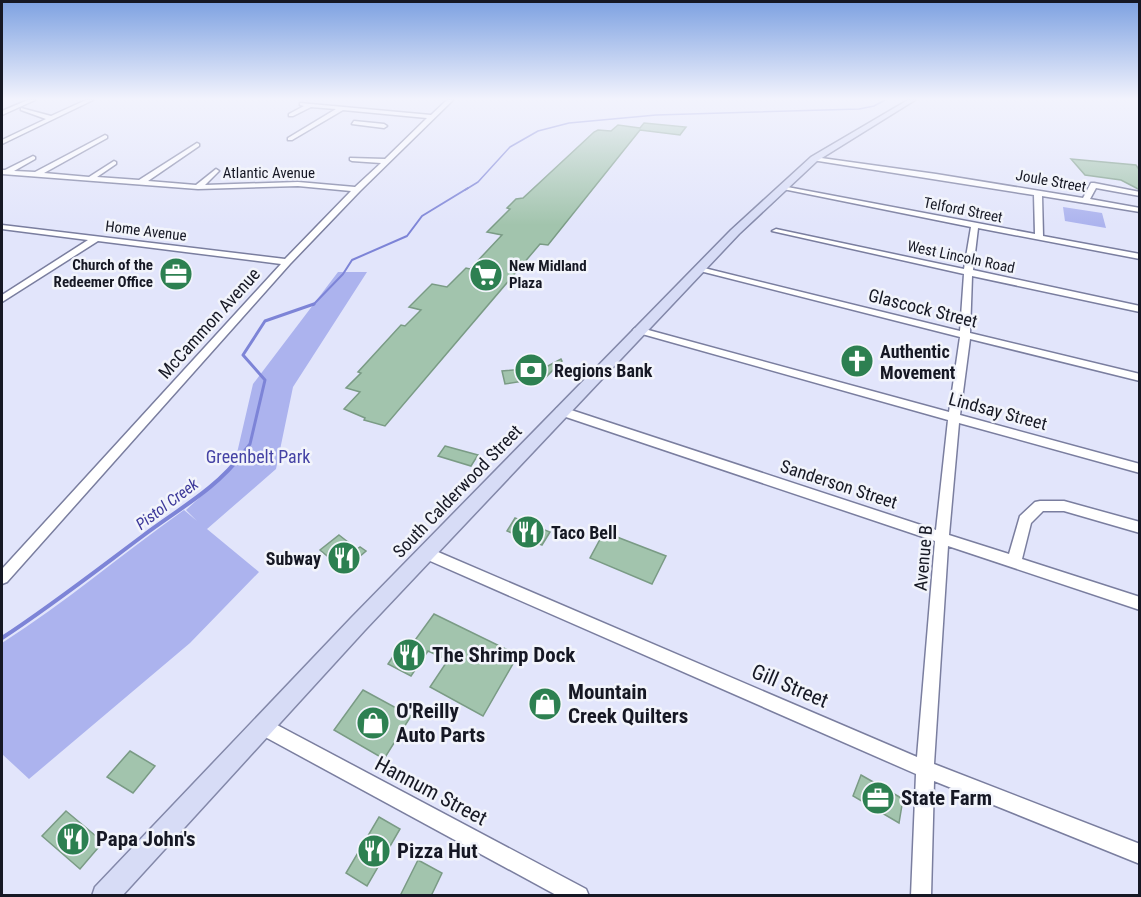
<svg xmlns="http://www.w3.org/2000/svg" width="1141" height="897" viewBox="0 0 1141 897" font-family="'Roboto Condensed',sans-serif">
<style>
.green{fill:#acb3ee}
.lines{fill:none;stroke-linecap:round;stroke-linejoin:round}
.stream-far3{stroke:#7d84d7;stroke-width:1.5}
.stream-far2{stroke:#7d84d7;stroke-width:2}
.stream-far1{stroke:#7d84d7;stroke-width:3}
.stream{stroke:#7d84d7;stroke-width:4}
.building{fill:#a2c4ad;stroke:#7a9b85;stroke-width:1.5}
.minor-casing{stroke:#7a7e9f;stroke-width:3}
.major-casing{stroke:#8388a9;stroke-width:3}
.minor{fill:#fff;fill-rule:evenodd}
.major{fill:#d7dcf6;fill-rule:evenodd}
.labels{text-anchor:middle;dominant-baseline:central;stroke-width:5;stroke-linejoin:round;paint-order:stroke}
.far-street-label{font-size:15px;fill:#161824;stroke:#f2f4fb}
.far-poi-label{font-size:15px;font-weight:bold;fill:#161824;stroke:#f2f4fb;text-anchor:end}
.far-water-label{font-size:16px;font-style:italic;fill:#3c389a;stroke:#f2f4fb}
.street-label{font-size:18px;fill:#161824;stroke:#f2f4fb}
.poi-label{font-size:18px;font-weight:bold;fill:#161824;stroke:#f2f4fb;text-anchor:start}
.park-label{font-size:18px;fill:#4543a5;stroke:#f2f4fb}
.near-poi-label{font-size:21px;font-weight:bold;fill:#161824;stroke:#f2f4fb;text-anchor:start}
.near-street-label{font-size:21px;fill:#161824;stroke:#f2f4fb}
</style>
<rect width="100%" height="100%" fill="#e2e5fb"/>
<g class="green">
<path d="M1063,207L1102,213L1106,228L1065,221Z"/>
<path d="M338,272H367L293,387L276,469L207,529L259,572L190,643L29,779L2,754V643C65,603 122,554 184,510L197,521L186,510L234,466L253,384Z"/>
</g>
<g class="lines">
<path class="stream-far3" d="M465,190L478,182L510,147L538,131L569,123L656,115L859,109L874,106L885,100"/>
<path class="stream-far2" d="M313,305L343,274L352,260L407,236L422,216L468,188"/>
<path class="stream-far1" d="M242,454L250,444L265,380L243,355L265,321L314,304"/>
<path class="stream" d="M2,638C51,606 97,570 144,535C180,508 216,489 243,453"/>
</g>
<g class="building">
<path d="M644,123L686,127L680,135L640,130L548,245L540,244L385,426L364,420L365,418L344,409L360,392L346,388L361,373L358,372L401,325L405,326L421,310L409,307L432,284L447,287L466,268L470,269L502,235L487,232L510,209L507,208L516,199L523,198L594,132L598,130L611,131L618,125L640,128Z"/>
<path d="M1071,159L1136,165L1140,171V190L1121,180L1085,175Z"/>
<path d="M561,359L562,361L539,384L530,380L505,384L502,371L546,367Z"/>
<path d="M445,446L478,455L471,466L438,456Z"/>
<path d="M515,518L550,532L542,545L507,531Z"/>
<path d="M604,532L666,556L652,584L590,558Z"/>
<path d="M339,535L357,549L360,547L366,551L344,570L320,550Z"/>
<path d="M434,614L518,655L483,716L430,687L448,660L428,651L411,676L388,664L400,646L403,647L408,640L413,643Z"/>
<path d="M363,690L411,716L384,759L334,730Z"/>
<path d="M130,751L155,766L133,793L107,777Z"/>
<path d="M861,775L903,799L899,823L853,796Z"/>
<path d="M66,811L103,842L80,869L42,836Z"/>
<path d="M379,817L400,829L367,886L346,873Z"/>
<path d="M418,860L442,873L431,896H400Z"/>
</g>
<g class="lines">
<defs>
<g id="minor">
<path d="M28,100H35L2,115V111Z"/>
<path d="M86,100H93L2,144V140L46,119L21,110V108L51,116Z"/>
<path d="M447,100H453L360,191L290,264L7,582L2,584V569L281,264L98,241L2,302V295L88,240L2,229V225L285,259L351,191L298,186L198,189L2,174V170H5L33,156L35,157V159L14,171L35,172L105,135L107,136V138L44,173L89,177L114,161L116,162V164L97,177L139,180L197,143L199,144V146L148,181L196,185L216,169L219,171L205,185L298,182L355,187L381,163L352,161L350,160V158L385,159L427,118L343,110L292,140H288V138L336,109L311,107L293,116H289V114L304,106L300,105V103L431,115Z"/>
<path d="M354,121L384,124L387,126L384,128L352,124Z"/>
<path d="M814,157L936,174L1083,198L1091,183H1094L1140,192V196L1096,188L1090,199L1140,208V212L1042,196L1043,236L1140,254V259L978,228L973,270L1140,306V312L972,276L970,333L1140,374V381L970,339L960,415L1140,464V473L959,423L949,535L1009,554L1020,516L1035,502L1040,501H1064L1140,522V533L1064,511H1043L1031,523L1022,559L1140,597V610L948,546L934,764L1140,844V864L934,781L931,896H911L916,774L421,557L419,553L421,549L426,547L431,549L917,757L935,541L557,414L555,411L557,408H565L936,530L948,420L635,332L633,330L635,328H641L949,412L960,337L696,270L700,267L960,331L964,274L772,231L776,229L964,269L971,227L778,188L782,186L1035,234L1034,195L812,160V158Z"/>
<path d="M262,717L586,889L589,896H558L256,732L253,726L256,720Z"/>
</g>
<path id="major" d="M908,100H915L817,161L739,234L365,630L122,896H92L95,887L351,618L731,230L811,157Z"/>
</defs>
<use href="#minor" class="minor-casing"/>
<use href="#major" class="major-casing"/>
<use href="#minor" class="minor"/>
<use href="#major" class="major"/>
</g>
<linearGradient id="sky" x2="0" y2="1"><stop stop-color="#7da1e1"/><stop offset="0.44" stop-color="#f2f3fd"/><stop offset="1" stop-color="#f2f3fd" stop-opacity="0"/></linearGradient>
<rect width="1141" height="225" fill="url(#sky)"/>
<defs>
<symbol id="office-disc" viewBox="-11 -11 22 22"><circle r="9.5" fill="#2d8051" stroke="#f2f4fb"/><path d="M-6-3h4V-5.5h4V-3h4V5H-6ZM-1-4.5V-3h2v-1.5ZM-6 0V1H6V0Z" fill="#fff"/></symbol>
<symbol id="supermarket-disc" viewBox="-11 -11 22 22"><circle r="9.5" fill="#2d8051" stroke="#f2f4fb"/><path d="M-6-5.5h2.5l.6 2H6L4.5 2H-2.5L-4.4-4H-6ZM-1.5 3.2a1.3 1.3 0 1 0 .1 0ZM3 3.2a1.3 1.3 0 1 0 .1 0Z" fill="#fff"/></symbol>
<symbol id="church-disc" viewBox="-11 -11 22 22"><circle r="9.5" fill="#2d8051" stroke="#f2f4fb"/><path d="M-1.2-6h2.4v3.5h3.3v2.4h-3.3V6h-2.4V-.1h-3.3v-2.4h3.3Z" fill="#fff"/></symbol>
<symbol id="bank-disc" viewBox="-11 -11 22 22"><circle r="9.5" fill="#2d8051" stroke="#f2f4fb"/><path d="M-6-4H6V4H-6ZM0-2.3a2.3 2.3 0 1 0 0 4.6a2.3 2.3 0 1 0 0-4.6Z" fill="#fff"/></symbol>
<symbol id="restaurant-disc" viewBox="-11 -11 22 22"><circle r="9.5" fill="#2d8051" stroke="#f2f4fb"/><path d="M-5-6h1v4h1v-4h1v4h1v-4h1v5L-1.5 .5V6h-2V.5L-5-1ZM5-6V6H3V1.5H1.5Q1.5-4 5-6Z" fill="#fff"/></symbol>
<symbol id="shop-disc" viewBox="-11 -11 22 22"><circle r="9.5" fill="#2d8051" stroke="#f2f4fb"/><path d="M-5-2.5h2.3a2.7 3.5 0 0 1 5.4 0H5L5.5 6h-11ZM-1.5-2.5h3a1.5 2.3 0 0 0-3 0Z" fill="#fff"/></symbol>
</defs>
<g fill-rule="evenodd">
<use href="#office-disc" x="157" y="255" width="38" height="38"/>
<use href="#supermarket-disc" x="467" y="256" width="38" height="38"/>
<use href="#church-disc" x="838" y="342" width="38" height="38"/>
<use href="#bank-disc" x="512" y="351" width="38" height="38"/>
<use href="#restaurant-disc" x="509" y="513" width="38" height="38"/>
<use href="#restaurant-disc" x="325" y="539" width="38" height="38"/>
<use href="#restaurant-disc" x="390" y="636" width="38" height="38"/>
<use href="#shop-disc" x="526" y="685" width="38" height="38"/>
<use href="#shop-disc" x="354" y="704" width="38" height="38"/>
<use href="#office-disc" x="859" y="779" width="38" height="38"/>
<use href="#restaurant-disc" x="54" y="820" width="38" height="38"/>
<use href="#restaurant-disc" x="355" y="832" width="38" height="38"/>
</g>
<g class="labels">
<g class="far-street-label">
<text x="269" y="173">Atlantic Avenue</text>
<text transform="translate(1051 181) rotate(10)">Joule Street</text>
<text transform="translate(963 210) rotate(11)">Telford Street</text>
<text transform="translate(146 231) rotate(7)">Home Avenue</text>
<text transform="translate(961 257) rotate(12)">West Lincoln Road</text>
</g>
<g class="far-poi-label">
<text x="153" y="265">Church of the<tspan x="153" dy="17">Redeemer Office</tspan></text>
<text x="509" y="266" text-anchor="start">New Midland<tspan x="509" dy="17">Plaza</tspan></text>
</g>
<g class="far-water-label">
<text transform="translate(167 504) rotate(-37)">Pistol Creek</text>
</g>
<g class="street-label">
<text transform="translate(923 308) rotate(14)">Glascock Street</text>
<text transform="translate(209 323) rotate(-48)">McCammon Avenue</text>
<text transform="translate(998 411) rotate(15)">Lindsay Street</text>
<text transform="translate(839 484) rotate(18)">Sanderson Street</text>
<text transform="translate(457 491) rotate(-46)">South Calderwood Street</text>
<text transform="translate(923 558) rotate(-85)">Avenue B</text>
</g>
<g class="poi-label">
<text x="880" y="351">Authentic<tspan x="880" dy="21">Movement</tspan></text>
<text x="554" y="370">Regions Bank</text>
<text x="551" y="532">Taco Bell</text>
<text x="321" y="558" text-anchor="end">Subway</text>
</g>
<g class="park-label">
<text x="258" y="456">Greenbelt Park</text>
</g>
<g class="near-poi-label">
<text x="432" y="655">The Shrimp Dock</text>
<text x="568" y="692">Mountain<tspan x="568" dy="24">Creek Quilters</tspan></text>
<text x="396" y="711">O'Reilly<tspan x="396" dy="24">Auto Parts</tspan></text>
<text x="901" y="798">State Farm</text>
<text x="96" y="839">Papa John's</text>
<text x="397" y="851">Pizza Hut</text>
</g>
<g class="near-street-label">
<text transform="translate(790 686) rotate(23)">Gill Street</text>
<text transform="translate(431 791) rotate(28)">Hannum Street</text>
</g>
</g>
<rect width="1141" height="897" fill="none" stroke="#161824" stroke-width="6"/>
</svg>
